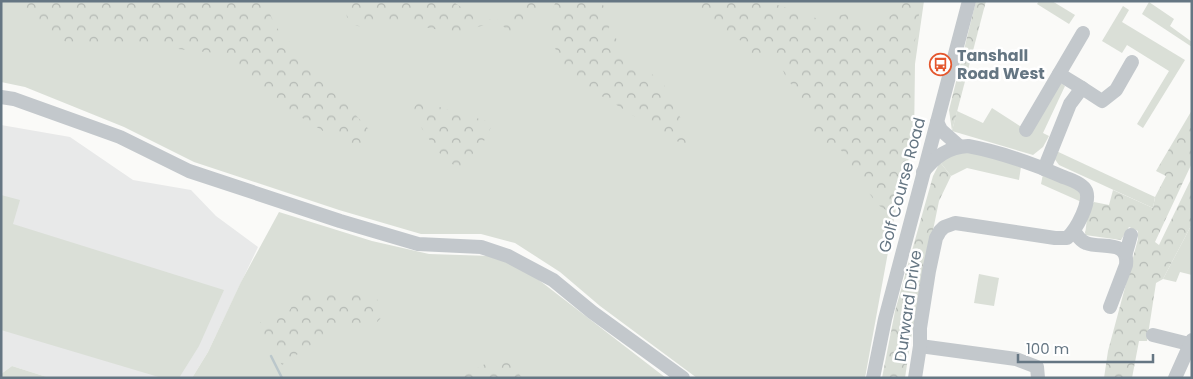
<svg xmlns="http://www.w3.org/2000/svg" width="1193" height="379" viewBox="0 0 1193 379" font-family="Poppins,sans-serif">
<style>
.built{fill:#e8e9e9}
.grass{fill:#dadfd7}
.forest{fill:url(#forest-crowns)}
.lines{fill:none;stroke-linecap:round;stroke-linejoin:round}
.stream{stroke:#bbc7cb;stroke-width:2.5}
.minor{stroke:#c3c8cc;stroke-width:14}
.labels{text-anchor:middle;dominant-baseline:central;stroke-width:5;stroke-linejoin:round;paint-order:stroke}
.poi-label{font-size:16px;font-weight:bold;fill:#657683;stroke:#fff;text-anchor:start}
.street-label{font-size:16px;fill:#657683;stroke:#fff}
</style>
<defs>
<pattern id="forest-crowns" width="20" height="18" patternUnits="userSpaceOnUse" patternTransform="scale(1.25)"><rect width="20" height="18" fill="#dadfd7"/><path d="M2 6a3 3 0 1 1 6 0M12 15a3 3 0 1 1 6 0" fill="none" stroke="#b4b9b4"/></pattern>
</defs>
<rect width="100%" height="100%" fill="#fafaf8"/>
<path class="built" d="M1,125L70,137L133,180L191,190L216,216L258,247L208,352L192,378H50L12,366L1,374Z"/>
<g class="grass">
<path d="M1,1H924L915,64L914,141L899,192L865,378H697L600,306L560,272L515,243L481,234H421L339,210L194,162L124,127L25,87L1,82Z"/>
<path d="M1039,1H1052L1075,15L1069,24L1037,4Z"/>
<path d="M1149,2L1174,19L1170,26L1192,42V47L1142,14Z"/>
<path d="M1123,6L1129,10L1122,22L1185,60L1143,128L1137,124L1169,71L1127,45L1122,53L1102,41Z"/>
<path d="M1056,80L1065,86L1043,133L1049,136L1043,147L1033,155L952,131L957,111L983,123L992,108L1026,130Z"/>
<path d="M961,149L1022,160L1019,180L967,168L951,176L940,162Z"/>
<path d="M1052,149L1155,197L1153,208L1059,165L1054,158Z"/>
<path d="M1044,169L1074,182L1086,204L1041,184Z"/>
<path d="M1,195L20,200L13,224L224,290L199,346L179,378H162L1,330Z"/>
<path d="M279,212L372,241L429,254L491,256L522,267L666,378H192L208,352L241,282Z"/>
<path d="M1192,224V275L1180,272L1176,282L1163,279Z"/>
<path d="M979,274L999,278L994,306L974,303Z"/>
<path d="M12,366L50,378H1V374Z"/>
</g>
<g class="forest">
<path d="M11,1H264L276,27L373,134L358,153L280,104L214,53L134,44L67,43Z"/>
<path d="M338,1H452L473,15L487,19L499,20L515,13L523,1H545C534,12 529,25 518,35H512L502,25L495,22L457,33L378,19L367,22L361,27L355,25L347,17L345,9Z"/>
<path d="M556,1H599C612,14 612,16 608,33L621,42L627,54L637,65L648,71L663,83L680,117L693,138L690,148L654,129L612,102L577,82L566,73L563,64L549,36L547,29L548,21Z"/>
<path d="M692,1H765L793,10L824,21L830,25L834,16L846,14L875,24L881,18L890,16L894,13L901,6L903,1H921L911,67V140L892,214L878,205L863,185L859,178L854,176L846,164L845,155L839,148L835,146H827L819,142L813,135V119L811,110L801,99L785,75L779,62L775,57L769,54H752L743,41C723,36 705,17 692,1Z"/>
<path d="M976,1H986L952,131L949,110Z"/>
<path d="M419,101L493,123L483,143L469,158L464,167L457,168L437,151L411,112Z"/>
<path d="M1192,110V163L1155,242L1159,245L1192,177V224L1163,279L1156,283L1147,341H1139L1132,378H1104L1108,351L1138,239V231L1129,227L1121,240L1085,235L1088,210L1094,202L1109,205L1113,190L1153,208L1155,197L1166,176L1156,171Z"/>
<path d="M940,162L951,176L939,201L911,338L905,378H882L895,311L933,176Z"/>
<path d="M318,293L350,294L375,297L381,304L384,311L380,319L373,326L347,328L337,327L282,365L271,348L260,337V323L264,318H284L291,308V303L305,294Z"/>
<path d="M498,357L516,358L513,365L522,378H459Z"/>
</g>
<g class="lines">
<path class="stream" d="M271,356L282,378"/>
<g class="minor">
<path d="M1059,74L1082,88"/>
<path d="M1,97L14,99L120,137L189,171L340,221L418,244L481,247L508,256L553,280L592,312L683,378"/>
<path d="M937,122L941,130L959,146"/>
<path d="M1026,130L1083,33"/>
<path d="M1044,169L1070,104L1082,88L1102,101L1116,90L1132,62"/>
<path d="M1074,231C1077,235 1080,241 1086,243C1101,249 1129,239 1126,265L1110,307"/>
<path d="M1126,253L1131,235"/>
<path d="M1153,335L1189,344"/>
<path d="M920,346L1016,359L1037,367L1038,378"/>
<path d="M873,378L885,319L969,1"/>
<path d="M915,378L920,346V328L929,271L936,238L940,231L944,227L955,223L962,224L1055,238H1067C1076,230 1093,200 1085,189C1080,182 1068,179 1061,176C1031,163 1000,152 968,146C948,147 935,157 923,172"/>
<path d="M1175,378L1192,340"/>
</g>
</g>
<defs>
<symbol id="bus-ring" viewBox="-11 -11 22 22"><circle r="9.5" fill="#fff" stroke="#e4572e" stroke-width="1.5"/><path d="M-5-6H5V4H4V6H2V4H-2V6H-4V4H-5ZM-3.5-4V0h7V-4ZM-3.5 1.2v1.5H-2V1.2ZM2 1.2v1.5H3.5V1.2Z" fill="#e4572e"/></symbol>
</defs>
<g fill-rule="evenodd">
<use href="#bus-ring" x="928" y="52" width="25" height="25"/>
</g>
<g class="labels">
<g class="poi-label">
<text x="957" y="55">Tanshall<tspan x="957" dy="18">Road West</tspan></text>
</g>
<g class="street-label">
<text transform="translate(902 185) rotate(-75)">Golf Course Road</text>
<text transform="translate(908 306) rotate(-82)">Durward Drive</text>
</g>
</g>
<rect width="1193" height="379" fill="none" stroke="#657683" stroke-width="5"/>
<path d="M1018 354v8h135v-8" fill="none" stroke="#657683" stroke-width="2.5"/>
<text x="1026" y="354" font-size="15" fill="#657683" stroke="#ffffff" stroke-width="4" paint-order="stroke">100 m</text>
</svg>
